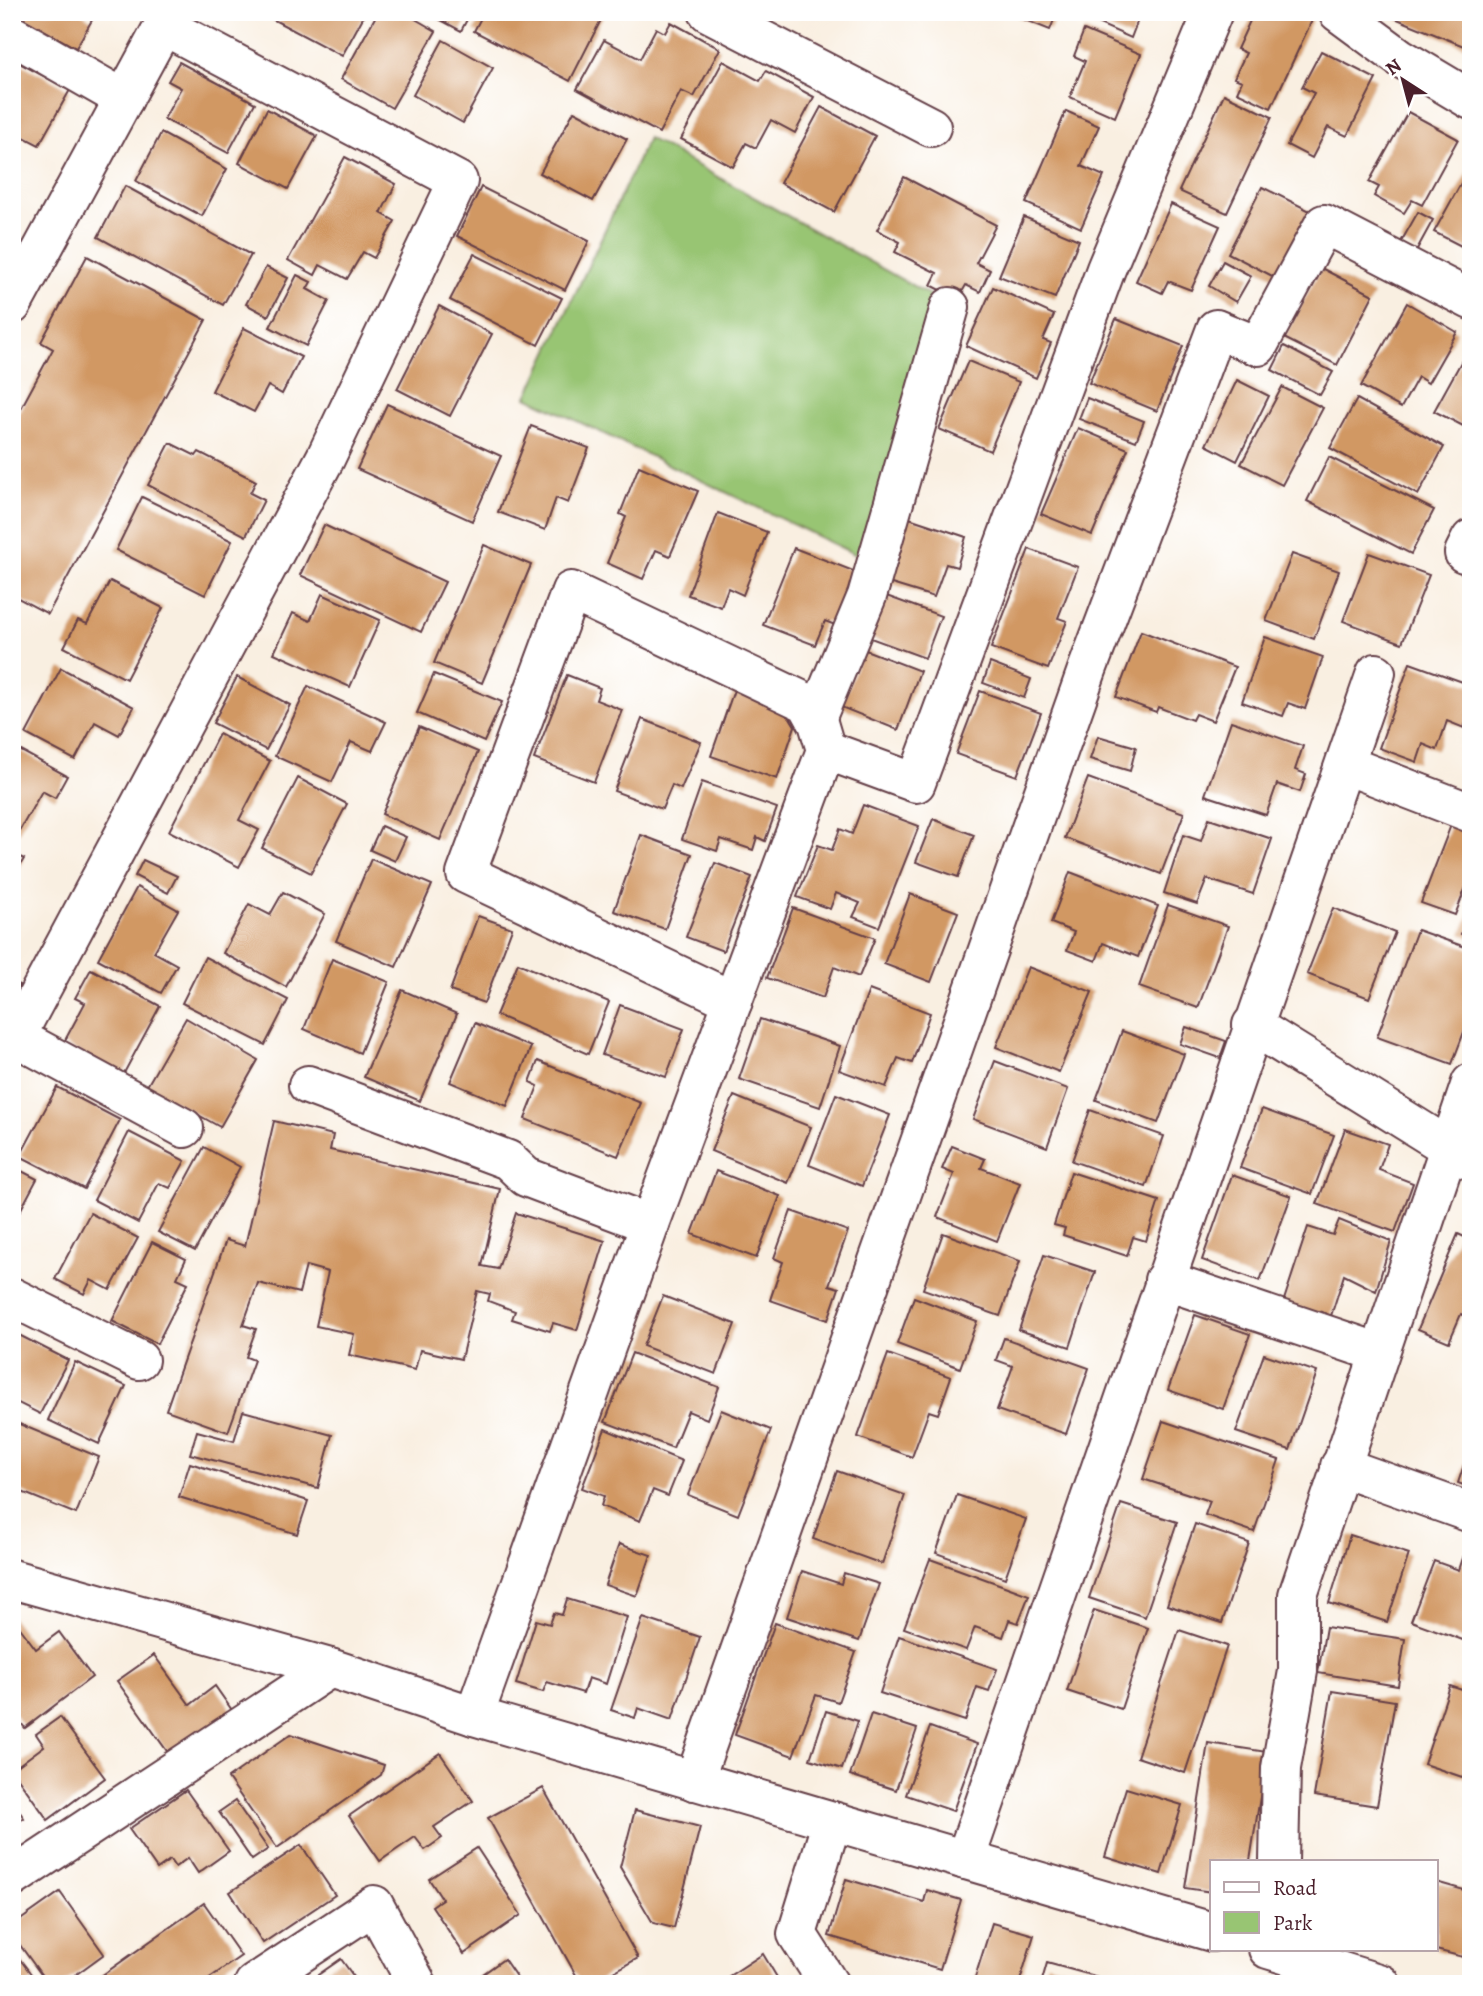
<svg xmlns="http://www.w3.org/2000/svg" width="1483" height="1996" viewBox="0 0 1483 1996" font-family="Alegreya,serif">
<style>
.green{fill:#98c573;stroke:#71724f;stroke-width:2}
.building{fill:#d19863}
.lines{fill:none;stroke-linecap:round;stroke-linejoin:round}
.minor-casing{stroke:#643e46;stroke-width:42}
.minor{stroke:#fff;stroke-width:38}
</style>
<rect width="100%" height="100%" fill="#fff"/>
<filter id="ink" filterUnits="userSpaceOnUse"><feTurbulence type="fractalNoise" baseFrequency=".0143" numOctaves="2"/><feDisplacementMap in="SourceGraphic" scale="14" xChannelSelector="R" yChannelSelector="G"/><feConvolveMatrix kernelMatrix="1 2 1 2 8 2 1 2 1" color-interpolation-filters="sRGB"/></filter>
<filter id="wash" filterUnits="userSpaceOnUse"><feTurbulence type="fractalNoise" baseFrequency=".00686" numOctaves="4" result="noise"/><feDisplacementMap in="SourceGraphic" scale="28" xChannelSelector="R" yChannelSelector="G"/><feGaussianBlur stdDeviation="1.57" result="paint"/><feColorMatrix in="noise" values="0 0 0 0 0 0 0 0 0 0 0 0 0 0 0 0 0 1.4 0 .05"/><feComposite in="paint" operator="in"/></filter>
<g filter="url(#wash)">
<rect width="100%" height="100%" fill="#f9efe1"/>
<path class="green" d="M648,138L933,297L865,559L527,397Z"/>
<g id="blocks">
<g class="building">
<path d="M12,12H79L92,20L76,48Z"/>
<path d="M259,12H366L342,56Z"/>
<path d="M378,12H403L436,31L392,108L341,79Z"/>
<path d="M426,12H471L461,31Z"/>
<path d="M484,12H605L570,81L474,31Z"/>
<path d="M1005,12H1057L1050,30Z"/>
<path d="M1090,12H1128L1139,17L1131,38L1088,19Z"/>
<path d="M1254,12L1315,14L1271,108L1237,92L1242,81L1234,78L1246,53L1237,49Z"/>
<path d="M1400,12H1471V49L1397,19Z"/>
<path d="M671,22L720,49L694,97L681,91L659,133L577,89L604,40L640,59L656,28L665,33Z"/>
<path d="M1084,30L1141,54L1115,117L1070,97L1085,61L1074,56Z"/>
<path d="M443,40L493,68L463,123L413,95Z"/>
<path d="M1321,51L1376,79L1347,136L1328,127L1312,158L1287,145L1314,93L1302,87Z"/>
<path d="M12,59L70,90L39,145L12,131Z"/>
<path d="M723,61L760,81L766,71L814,97L795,133L771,120L756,148L746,143L733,167L681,139Z"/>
<path d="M179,62L255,103L228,153L164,119L181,88L168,81Z"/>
<path d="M1224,94L1272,117L1227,213L1179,191Z"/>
<path d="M821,107L875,136L834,212L780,183Z"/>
<path d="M267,109L317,136L288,189L239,163Z"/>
<path d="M574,111L627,139L593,201L540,173Z"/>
<path d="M1066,111L1099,126L1081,166L1104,176L1081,228L1026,203Z"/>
<path d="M1408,112L1458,139L1422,205L1412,200L1404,213L1374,196L1379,187L1369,182Z"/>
<path d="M161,133L227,169L202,216L136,181Z"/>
<path d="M345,157L396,184L381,213L395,221L374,258L363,252L347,279L320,265L315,275L288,260Z"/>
<path d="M1471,165V251L1434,232Z"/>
<path d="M904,177L996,225L976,263L990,270L980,292L966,285L958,299L931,285L937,273L895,252L900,242L877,230Z"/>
<path d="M125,186L251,255L223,305L98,237Z"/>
<path d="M481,187L589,241L565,290L457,236Z"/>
<path d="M1262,187L1314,213L1280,280L1228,253Z"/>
<path d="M1171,204L1220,226L1191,290L1168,281L1162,293L1136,281Z"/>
<path d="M1418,212L1433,220L1416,251L1401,242Z"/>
<path d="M1024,217L1079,240L1055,298L999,276Z"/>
<path d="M474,254L562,298L538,345L450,300Z"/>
<path d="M87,256L206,320L48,614L12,595V425L53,349L41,342Z"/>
<path d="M1223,261L1251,276L1236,302L1209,286Z"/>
<path d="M266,267L288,278L268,316L246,304Z"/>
<path d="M1321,268L1373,295L1337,365L1284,338Z"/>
<path d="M297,275L311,282L307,289L329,301L306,346L270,327Z"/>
<path d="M993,287L1054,315L1043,340L1051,343L1036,378L966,346Z"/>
<path d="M1407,303L1457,332L1428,383L1418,377L1401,408L1361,386Z"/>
<path d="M439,306L492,334L450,416L397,389Z"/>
<path d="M1116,319L1183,346L1157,411L1089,383Z"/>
<path d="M244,328L301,357L282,394L268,386L254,412L212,391Z"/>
<path d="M1471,344V430L1434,411Z"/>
<path d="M1284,346L1333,372L1320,395L1272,370Z"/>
<path d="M968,361L1019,382L990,451L939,429Z"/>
<path d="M1237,380L1269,396L1237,461L1206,445Z"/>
<path d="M1282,387L1323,408L1282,485L1241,464Z"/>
<path d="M1087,398L1144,421L1136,441L1079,419Z"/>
<path d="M1357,399L1444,447L1418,495L1330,448Z"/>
<path d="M387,404L501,456L472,521L357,469Z"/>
<path d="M531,426L589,448L568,503L556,498L545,530L498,512Z"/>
<path d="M1078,428L1128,449L1092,535L1041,514Z"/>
<path d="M170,443L196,456L199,452L256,481L250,493L264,500L246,536L148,485Z"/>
<path d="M1329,457L1434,510L1411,554L1307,501Z"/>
<path d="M639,466L698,491L670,556L656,550L643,579L607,563L626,517L620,514Z"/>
<path d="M142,497L232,541L205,595L116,550Z"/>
<path d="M718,513L767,532L743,595L728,588L721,607L688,595Z"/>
<path d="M906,517L966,537L957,567L946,564L934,597L885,582Z"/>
<path d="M324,525L445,582L421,632L300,575Z"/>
<path d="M484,545L531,565L482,683L434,663Z"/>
<path d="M794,548L856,572L835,625L825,621L815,645L763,625Z"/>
<path d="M1029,549L1078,567L1058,618L1067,621L1048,669L991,648Z"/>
<path d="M1369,553L1429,575L1402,643L1343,621Z"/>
<path d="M1292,554L1339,571L1314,639L1266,621Z"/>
<path d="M110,581L163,608L126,679L64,647L78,620L87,624Z"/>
<path d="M322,594L380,620L350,687L274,653L293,613L310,621Z"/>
<path d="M881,594L941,616L925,658L865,636Z"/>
<path d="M1141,631L1235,667L1213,721L1195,714L1192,720L1158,707L1156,712L1116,697Z"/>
<path d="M1265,637L1323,657L1305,709L1288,703L1283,716L1242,702Z"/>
<path d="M863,649L920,671L898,730L841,707Z"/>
<path d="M990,663L1031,679L1024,698L983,683Z"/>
<path d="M1410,663L1471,685V710L1464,728L1447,721L1437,750L1423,744L1417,762L1379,748Z"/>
<path d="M61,668L134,707L119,735L95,722L75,760L26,734Z"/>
<path d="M434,674L502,702L484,742L417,713Z"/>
<path d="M567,675L600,688L596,700L622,710L594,782L534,759Z"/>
<path d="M237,677L290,705L266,750L213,723Z"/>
<path d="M308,686L386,722L372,751L351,742L332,782L275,756Z"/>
<path d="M734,690L783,706L795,726L777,779L711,756Z"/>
<path d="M980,691L1041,713L1017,776L956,754Z"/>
<path d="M642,719L701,742L681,789L672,785L662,809L614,791Z"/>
<path d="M1231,721L1303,746L1295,770L1306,774L1300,792L1277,784L1266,815L1205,795Z"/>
<path d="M419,727L478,752L440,840L382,814Z"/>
<path d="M219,734L270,761L239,820L259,830L239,867L169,831Z"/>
<path d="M1098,736L1136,747L1130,771L1090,759Z"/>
<path d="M12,746L67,776L55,798L42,791L12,844Z"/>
<path d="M298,778L347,804L311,873L262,848Z"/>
<path d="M1088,778L1184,813L1161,874L1065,838Z"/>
<path d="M702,782L777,808L765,841L757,837L753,850L721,839L717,851L682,839Z"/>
<path d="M863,805L919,826L879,927L853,917L860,903L836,893L830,909L797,897L818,845L832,850L840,829L852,834Z"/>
<path d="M1209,818L1272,839L1253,894L1207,879L1197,904L1164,893L1183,835L1201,841Z"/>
<path d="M933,819L974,835L958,877L916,862Z"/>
<path d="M1451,825L1471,832V874L1455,915L1421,903Z"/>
<path d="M381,826L406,837L395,861L370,850Z"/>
<path d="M641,835L692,854L665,929L614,911Z"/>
<path d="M12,853L24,859L12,878Z"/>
<path d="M371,859L432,885L396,967L336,941Z"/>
<path d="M143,860L177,876L168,893L135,876Z"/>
<path d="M715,863L752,877L723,951L686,937Z"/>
<path d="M1070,872L1158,906L1138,957L1103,943L1096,961L1067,950L1074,932L1051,923Z"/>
<path d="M137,887L178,910L154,952L177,965L161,993L98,959Z"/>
<path d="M283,892L325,914L286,987L223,953L249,904L270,915Z"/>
<path d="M910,894L958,912L931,982L884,964Z"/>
<path d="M1168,905L1228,926L1198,1008L1139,987Z"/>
<path d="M793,908L875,938L859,977L834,967L823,998L767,978Z"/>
<path d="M1333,908L1395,932L1369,998L1307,974Z"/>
<path d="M1471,909V938L1461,934Z"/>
<path d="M478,916L512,928L484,1003L450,991Z"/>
<path d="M1417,930L1471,949V1013L1452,1064L1377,1037Z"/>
<path d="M205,957L288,1000L265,1045L182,1003Z"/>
<path d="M332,959L389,982L360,1053L304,1029Z"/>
<path d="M518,963L609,1002L588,1054L496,1015Z"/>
<path d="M1028,967L1092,992L1059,1072L996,1047Z"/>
<path d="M91,969L160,1006L123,1075L63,1044L85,1003L75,998Z"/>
<path d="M12,982L19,985L12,998Z"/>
<path d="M402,990L457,1014L420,1101L364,1077Z"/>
<path d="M869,990L930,1013L912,1063L898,1058L886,1087L839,1070Z"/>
<path d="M620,1005L684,1029L666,1077L602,1055Z"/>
<path d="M186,1018L258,1060L220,1127L147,1086Z"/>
<path d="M760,1019L840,1046L820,1107L739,1079Z"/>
<path d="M475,1023L531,1047L507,1106L450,1082Z"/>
<path d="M1186,1027L1226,1041L1220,1058L1180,1044Z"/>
<path d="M1122,1031L1184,1054L1158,1123L1096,1100Z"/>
<path d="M538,1061L641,1103L618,1156L525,1119L538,1086L530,1082Z"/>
<path d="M995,1061L1068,1089L1047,1147L973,1119Z"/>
<path d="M57,1087L120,1120L84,1189L20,1156Z"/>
<path d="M836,1094L890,1115L862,1186L809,1165Z"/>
<path d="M734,1096L811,1127L788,1183L711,1151Z"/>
<path d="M1262,1109L1334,1135L1312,1194L1240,1168Z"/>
<path d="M1090,1110L1164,1136L1146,1187L1072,1161Z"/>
<path d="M274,1121L333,1135L330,1150L500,1189L482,1266L498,1269L516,1213L605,1241L577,1330L553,1323L550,1331L512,1319L515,1311L488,1301L490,1294L477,1291L461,1359L420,1350L415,1370L349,1355L354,1334L316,1326L328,1272L306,1266L299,1293L258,1283L243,1325L256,1329L246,1357L254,1360L228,1432L166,1410L226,1240L245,1246Z"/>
<path d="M1345,1129L1388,1144L1379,1170L1413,1183L1395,1232L1317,1204Z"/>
<path d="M129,1132L185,1161L170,1188L159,1183L138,1223L94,1200Z"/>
<path d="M952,1146L985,1159L981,1168L1020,1183L997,1241L937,1217L954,1174L942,1169Z"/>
<path d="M204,1147L240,1167L195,1251L158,1232Z"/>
<path d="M12,1166L37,1179L12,1226Z"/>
<path d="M716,1171L780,1196L756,1258L692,1234Z"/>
<path d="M1071,1172L1159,1201L1146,1241L1133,1237L1127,1256L1063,1235L1065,1228L1054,1225Z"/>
<path d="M1232,1175L1291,1196L1260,1281L1202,1260Z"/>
<path d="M791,1211L848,1231L829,1285L839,1288L828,1320L770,1300L783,1262L774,1258Z"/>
<path d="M90,1213L138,1238L110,1290L91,1280L84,1294L55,1279Z"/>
<path d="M1339,1220L1391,1241L1376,1291L1344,1275L1330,1319L1283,1303L1308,1227L1333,1235Z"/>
<path d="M943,1233L1020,1261L1000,1316L923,1289Z"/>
<path d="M1458,1234L1471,1240V1318L1461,1314L1449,1342L1418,1329Z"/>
<path d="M152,1242L186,1259L177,1278L188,1283L157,1344L112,1321Z"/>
<path d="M1044,1255L1095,1272L1070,1347L1019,1330Z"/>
<path d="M663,1296L735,1324L716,1374L643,1346Z"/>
<path d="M914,1297L977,1321L960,1368L897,1344Z"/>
<path d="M1195,1315L1250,1334L1223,1409L1168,1390Z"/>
<path d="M15,1333L68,1360L40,1414L12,1400V1339Z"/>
<path d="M1004,1338L1089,1368L1066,1434L997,1410L1013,1366L996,1360Z"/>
<path d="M632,1353L719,1387L707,1419L688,1411L673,1448L605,1422Z"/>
<path d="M888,1354L951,1377L938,1414L929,1411L912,1457L858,1437Z"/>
<path d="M1264,1354L1317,1372L1290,1450L1236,1432Z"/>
<path d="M75,1362L126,1386L99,1444L48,1420Z"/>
<path d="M721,1410L771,1430L738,1515L688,1495Z"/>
<path d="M243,1411L332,1435L318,1488L190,1454L197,1431L234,1441Z"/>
<path d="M12,1421L99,1457L76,1514L12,1488Z"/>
<path d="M1163,1421L1279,1460L1254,1532L1205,1515L1210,1501L1143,1479Z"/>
<path d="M605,1429L682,1461L668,1496L653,1490L640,1521L601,1506L604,1496L582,1488Z"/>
<path d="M1470,1447H1471V1488L1458,1483Z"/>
<path d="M190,1463L308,1501L297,1534L179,1497Z"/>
<path d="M837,1471L905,1495L882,1564L813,1539Z"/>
<path d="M957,1495L1026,1519L1005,1578L936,1553Z"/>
<path d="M1121,1504L1177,1522L1145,1617L1089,1598Z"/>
<path d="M1195,1524L1249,1543L1222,1623L1167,1605Z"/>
<path d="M1350,1535L1409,1554L1387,1622L1329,1603Z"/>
<path d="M619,1544L651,1555L637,1596L605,1585Z"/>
<path d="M1464,1555L1471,1558V1643L1411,1621L1434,1561L1459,1570Z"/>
<path d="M930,1559L1029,1595L1018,1623L1009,1620L1003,1637L975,1627L966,1650L904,1628Z"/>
<path d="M802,1571L841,1584L844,1573L879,1584L859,1641L787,1617Z"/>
<path d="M567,1599L627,1617L606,1684L588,1678L583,1693L547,1682L543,1692L516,1684L536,1620L550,1624L554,1613L562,1615Z"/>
<path d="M1094,1610L1148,1628L1121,1709L1067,1691Z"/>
<path d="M12,1617L36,1649L59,1632L92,1677L25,1728L12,1711Z"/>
<path d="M643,1618L700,1637L672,1720L638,1708L635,1718L611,1710Z"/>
<path d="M775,1623L856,1652L838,1702L816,1695L793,1756L735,1735Z"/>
<path d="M1326,1627L1405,1639L1398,1686L1318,1673Z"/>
<path d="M1179,1630L1227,1646L1185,1773L1137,1757Z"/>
<path d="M899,1636L997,1669L989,1691L977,1687L965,1721L880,1693Z"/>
<path d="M154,1655L190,1705L215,1686L234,1713L172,1758L117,1681Z"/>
<path d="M1450,1686L1471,1693V1780L1424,1764Z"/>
<path d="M1332,1691L1395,1701L1377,1806L1314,1796Z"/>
<path d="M826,1711L858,1721L842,1769L810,1759Z"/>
<path d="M871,1714L917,1729L896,1790L850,1775Z"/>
<path d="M60,1717L105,1778L48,1820L12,1770L44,1746L36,1734Z"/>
<path d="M930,1727L977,1744L953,1811L906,1795Z"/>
<path d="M291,1734L384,1765L381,1775L277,1848L228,1778Z"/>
<path d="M1208,1743L1267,1752L1250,1861H1212V1892L1185,1888Z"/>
<path d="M440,1753L473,1801L434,1827L442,1838L425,1850L415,1837L380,1861L349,1816Z"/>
<path d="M543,1788L638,1958L592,1984H581L488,1818Z"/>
<path d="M1126,1788L1182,1805L1161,1874L1105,1857Z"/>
<path d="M186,1790L229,1851L198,1873L188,1858L175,1867L170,1860L157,1869L129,1829Z"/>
<path d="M12,1801L24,1818L12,1826Z"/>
<path d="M235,1801L268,1849L252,1860L219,1812Z"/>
<path d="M635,1810L700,1827L674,1928L653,1923L620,1867Z"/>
<path d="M301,1845L335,1895L263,1943L230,1892Z"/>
<path d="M477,1848L521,1915L464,1954L432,1906L442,1899L429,1879Z"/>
<path d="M846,1879L924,1902L927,1890L961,1900L940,1969L829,1936Z"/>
<path d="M1436,1882L1471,1892V1930L1463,1957L1436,1950Z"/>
<path d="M60,1892L104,1954L63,1984H48L12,1934V1926Z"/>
<path d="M204,1903L241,1956L201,1984H101L97,1979Z"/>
<path d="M992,1923L1034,1935L1019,1984H973Z"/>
<path d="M12,1949L35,1979L28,1984H12Z"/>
<path d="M763,1954L781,1984H717Z"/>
<path d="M341,1959L359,1984H305Z"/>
<path d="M504,1959L521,1984H469Z"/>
<path d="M1047,1963L1120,1983V1984H1041Z"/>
</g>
</g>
</g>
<g filter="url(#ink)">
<use href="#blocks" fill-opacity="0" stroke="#643e46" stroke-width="2"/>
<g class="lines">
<defs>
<g id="minor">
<path d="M708,12L931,127"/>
<path d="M1338,12L1399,57L1471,100"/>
<path d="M12,35L124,99"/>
<path d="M12,305L171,12"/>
<path d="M1471,539L1464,553L1471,555"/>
<path d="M816,719L867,596L950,307"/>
<path d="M1346,765L1471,813"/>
<path d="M733,1001L466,874L571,591L807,703L818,723L826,750"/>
<path d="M1252,1025L1469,1160"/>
<path d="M16,1037L184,1128"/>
<path d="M12,1044L326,457L458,181L164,26"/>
<path d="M308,1085L508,1160L526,1177L650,1224"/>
<path d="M1164,1280L1377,1352"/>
<path d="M12,1297L139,1360"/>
<path d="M1340,1466L1471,1513"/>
<path d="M12,1579L330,1668L474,1716L1212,1932"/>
<path d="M474,1716L650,1224L826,750L916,783L1106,269L1213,12"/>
<path d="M694,1781L1087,670L1216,329L1258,346L1324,224L1471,300"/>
<path d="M965,1860L1376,673"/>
<path d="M1279,1861L1281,1768L1298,1671V1595L1471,1083"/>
<path d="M12,1878L330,1668"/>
<path d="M1268,1949L1381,1984"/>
<path d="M254,1984L374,1905L417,1984"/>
<path d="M829,1984L797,1934L832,1821"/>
</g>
</defs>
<use href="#minor" class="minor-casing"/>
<use href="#minor" class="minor"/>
</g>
</g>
<rect width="1483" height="1996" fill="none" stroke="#fff" stroke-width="42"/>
<rect x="1210" y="1860" width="228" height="91" fill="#ffffff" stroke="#b7a5aa" stroke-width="2"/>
<rect x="1224" y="1882" width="35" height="10" fill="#ffffff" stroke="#b7a5aa" stroke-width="2"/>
<text x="1273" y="1895" font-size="21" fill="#4a1f2b">Road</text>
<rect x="1224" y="1912" width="35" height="21" fill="#98c573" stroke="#b7a5aa" stroke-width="2"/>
<text x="1273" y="1930" font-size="21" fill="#4a1f2b">Park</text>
<g transform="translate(1403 80) rotate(324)" stroke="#ffffff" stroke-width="5" paint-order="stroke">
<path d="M0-5L12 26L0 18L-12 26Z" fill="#4a1f2b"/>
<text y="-10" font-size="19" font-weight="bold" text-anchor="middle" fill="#4a1f2b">N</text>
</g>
</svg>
